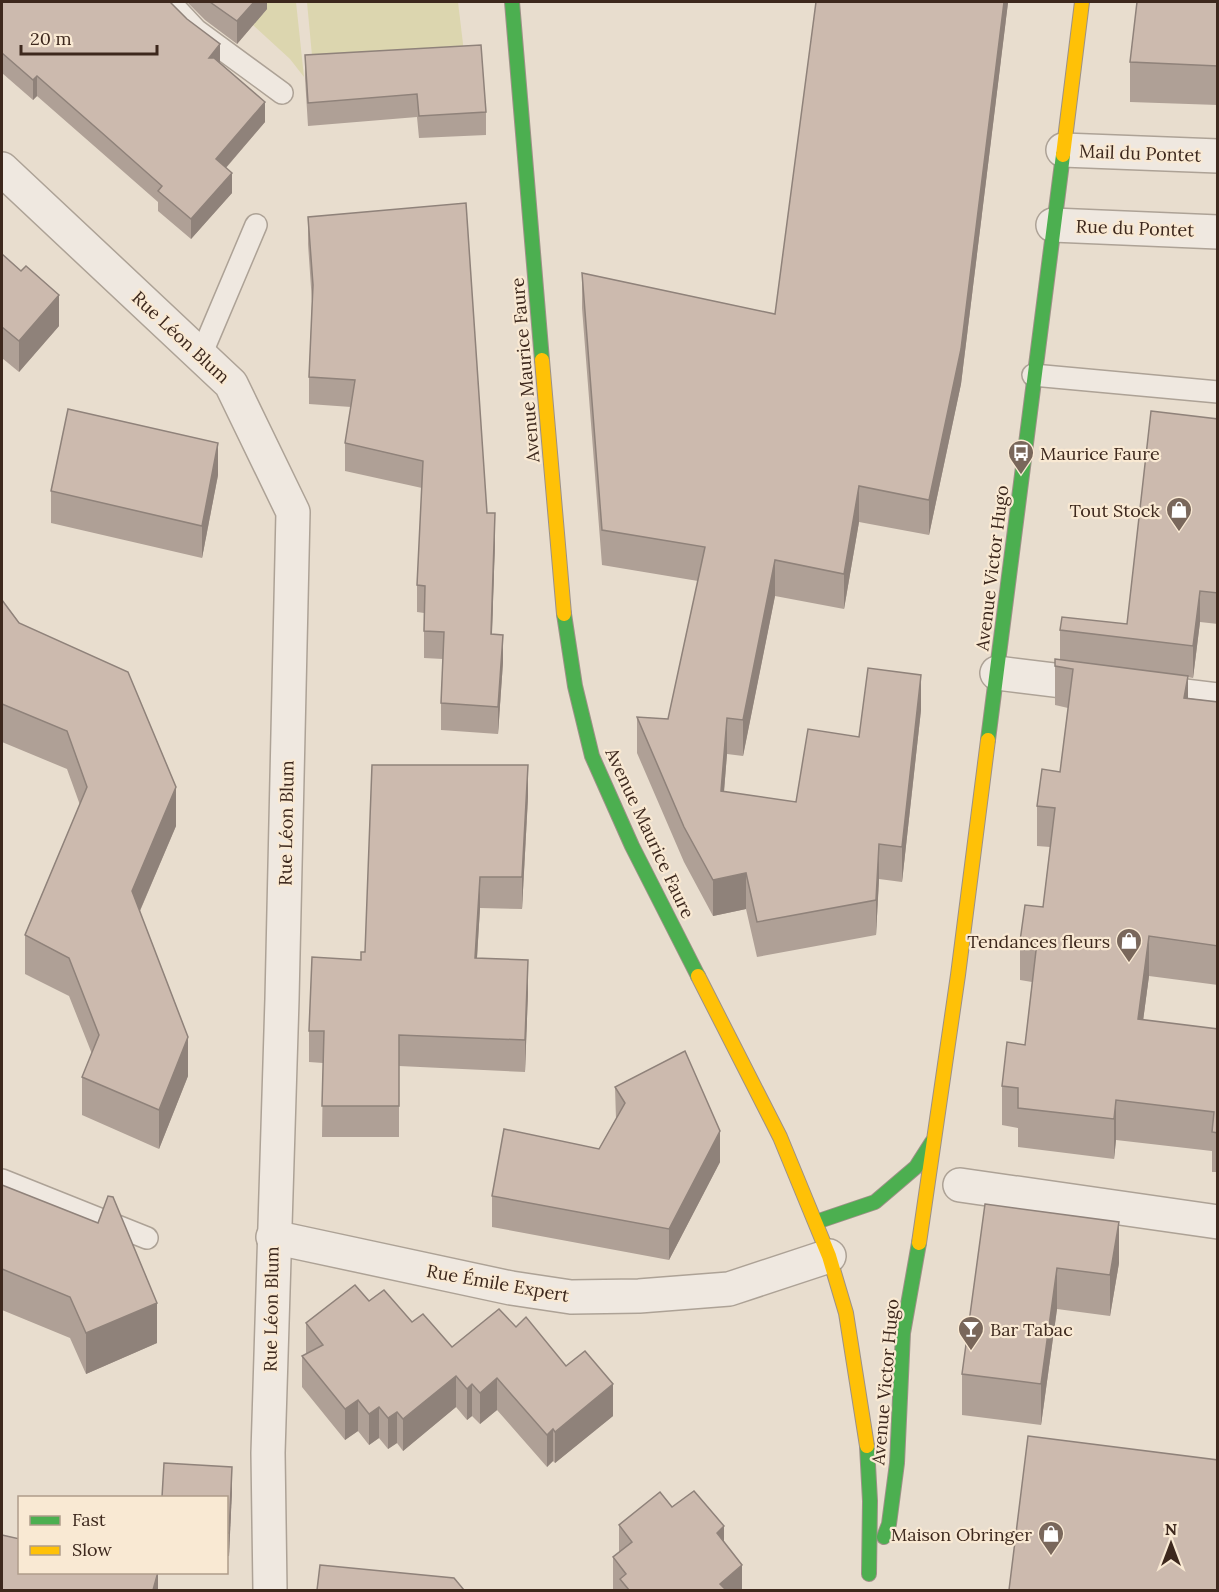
<svg xmlns="http://www.w3.org/2000/svg" width="1219" height="1592" viewBox="0 0 1219 1592" font-family="Lora,serif">
<style>
.green{fill:#dcd6af}
.lines{fill:none;stroke-linecap:round;stroke-linejoin:round}
.lane-casing{stroke:#ada296;stroke-width:24}
.street-casing{stroke:#ada296;stroke-width:36}
.fast-casing{stroke:#9d9187;stroke-width:16}
.slow-casing{stroke:#9d9187;stroke-width:16}
.lane{stroke:#efe8e0;stroke-width:21}
.street{stroke:#efe8e0;stroke-width:33}
.fast{stroke:#4caf50;stroke-width:14}
.slow{stroke:#ffc107;stroke-width:14}
.wall{fill:#afa096}
.shaded-wall{fill:#8f827a}
.building{fill:#ccbaae;stroke:#8f827a;stroke-width:1.5}
.labels{text-anchor:middle;dominant-baseline:central;stroke-width:4.5;stroke-linejoin:round;paint-order:stroke}
.street-label{font-size:18px;fill:#3d281d;stroke:#f9e9d3}
.poi-label{font-size:18px;fill:#3d281d;stroke:#f9e9d3;text-anchor:end}
</style>
<rect width="100%" height="100%" fill="#e8ddce"/>
<g class="green">
<path d="M258,2H296L304,77L290,59L253,25L266,10Z"/>
<path d="M307,2H458L466,69L314,77Z"/>
</g>
<g class="lines">
<defs>
<g id="lane">
<path d="M170,2L196,30L282,93"/>
<path d="M201,355L256,225"/>
<path d="M1033,375L1218,392"/>
<path d="M2,1180L147,1238"/>
</g>
<g id="street">
<path d="M1063,150L1218,156"/>
<path d="M2,169L231,384L293,512L282,999L268,1453L270,1590"/>
<path d="M1053,225L1218,232"/>
<path d="M997,673L1218,700"/>
<path d="M960,1185L1218,1222"/>
<path d="M273,1237L511,1288L571,1297L639,1296L729,1289L829,1256"/>
</g>
<g id="fast">
<path d="M512,2L542,360"/>
<path d="M564,614L575,686L592,756L632,846L698,976"/>
<path d="M988,740L1063,155"/>
<path d="M816,1222L875,1202L916,1167L932,1142"/>
<path d="M867,1446L870,1501L869,1574"/>
<path d="M884,1537L889,1524L897,1463L903,1333L919,1243"/>
</g>
<g id="slow">
<path d="M1063,155L1082,2"/>
<path d="M542,360L564,614"/>
<path d="M698,976L780,1137L829,1256L846,1313L867,1446"/>
<path d="M919,1243L958,975L988,740"/>
</g>
</defs>
<use href="#lane" class="lane-casing"/>
<use href="#street" class="street-casing"/>
<use href="#fast" class="fast-casing"/>
<use href="#slow" class="slow-casing"/>
<use href="#lane" class="lane"/>
<use href="#street" class="street"/>
<use href="#fast" class="fast"/>
<use href="#slow" class="slow"/>
</g>
<g class="wall">
<path d="M2,2L220,63L265,122L226,168L232,193L191,239L158,211V202L101,152L37,96L33,100L2,73Z"/>
<path d="M187,2H267V9L237,44L205,20Z"/>
<path d="M1008,2L961,384L929,535L859,522L844,609L775,596L743,756L727,754L724,792L796,802L859,737L921,710L902,882L879,879L876,935L757,957L746,909L713,916L684,862L637,753V717L668,719L698,581L602,565L582,308V273L775,314Z"/>
<path d="M1218,2V105L1130,102V62Z"/>
<path d="M305,55L486,112V135L419,138L417,117L308,126L305,78Z"/>
<path d="M308,217L487,513L495,541L492,634L503,662L498,734L441,730V703L443,659L424,658V613L417,612V585L422,488L345,471V443L351,407L309,404V377L312,302L308,244Z"/>
<path d="M2,254L59,326L19,372L2,358Z"/>
<path d="M1218,419V624L1200,622L1193,678L1188,677V698L1218,702V985L1149,976L1143,1020L1218,1029V1172H1212V1151L1116,1140L1114,1159L1018,1147V1128L1002,1125V1086L1025,1045L1032,982L1020,980V941L1043,907L1050,847L1037,846V806L1060,772L1068,708L1055,705V666L1060,660V630L1127,624Z"/>
<path d="M218,475L202,558L51,523V491Z"/>
<path d="M2,600L176,826L140,911L188,1076L159,1149L82,1115V1077L92,1054L69,996L25,974V935L80,805L67,769L2,742Z"/>
<path d="M528,797L522,909L480,908L477,958L528,992L525,1072L399,1066V1137H322L323,1063L309,1062V1031L361,960V952H365Z"/>
<path d="M615,1087L720,1162L669,1260L492,1227V1196L599,1149L616,1119Z"/>
<path d="M2,1185L157,1343L86,1374L70,1338L2,1310Z"/>
<path d="M985,1204L1119,1263L1110,1316L1057,1309L1041,1425L962,1415V1374Z"/>
<path d="M369,1301L412,1322L452,1347L516,1327L566,1366L613,1416L555,1463L553,1461L547,1467L497,1410L480,1424L472,1416L467,1420L456,1407L403,1451L397,1443L388,1449L379,1438L369,1445L358,1431L345,1440L302,1387V1356L306,1354V1323Z"/>
<path d="M232,1490L229,1556H226V1497Z"/>
<path d="M619,1525L724,1541L742,1590H613V1557L619,1552Z"/>
</g>
<g class="shaded-wall">
<path d="M254,2H267V9L237,44V21Z"/>
<path d="M1004,2H1008V3L961,384L929,535V500Z"/>
<path d="M220,44V64L209,58Z"/>
<path d="M37,76V96L33,100V80Z"/>
<path d="M265,102V122L216,179V159Z"/>
<path d="M232,173V193L191,239V219Z"/>
<path d="M59,295V326L19,372V341Z"/>
<path d="M218,443V475L202,558V526Z"/>
<path d="M859,486V522L844,609V574Z"/>
<path d="M495,513V541L491,661V634Z"/>
<path d="M775,560V596L743,756V720Z"/>
<path d="M1200,591V622L1193,678V646Z"/>
<path d="M503,635V662L498,734V707Z"/>
<path d="M921,675V710L902,882V847Z"/>
<path d="M1188,676V715L1184,698Z"/>
<path d="M727,718V754L721,827V791Z"/>
<path d="M528,765V797L522,909V877Z"/>
<path d="M176,787V826L132,929V891Z"/>
<path d="M879,844V879L876,935V900Z"/>
<path d="M746,873V909L713,916V880Z"/>
<path d="M480,877V908L475,989V958Z"/>
<path d="M1149,936V976L1138,1059V1019Z"/>
<path d="M528,960V992L525,1072V1040Z"/>
<path d="M188,1037V1076L159,1149V1110Z"/>
<path d="M1116,1100V1140L1114,1159V1119Z"/>
<path d="M720,1131V1162L669,1260V1229Z"/>
<path d="M1119,1222V1263L1110,1316V1275Z"/>
<path d="M1057,1268V1309L1041,1425V1384Z"/>
<path d="M157,1303V1343L86,1374V1333Z"/>
<path d="M456,1376V1407L403,1451V1419Z"/>
<path d="M497,1378V1410L480,1424V1393Z"/>
<path d="M472,1384V1416L467,1420V1389Z"/>
<path d="M613,1384V1416L555,1463V1432Z"/>
<path d="M358,1400V1431L345,1440V1409Z"/>
<path d="M379,1407V1438L369,1445V1414Z"/>
<path d="M397,1412V1443L388,1449V1418Z"/>
<path d="M553,1429V1461L547,1467V1435Z"/>
<path d="M232,1467V1490L229,1556V1533Z"/>
<path d="M724,1526V1579L717,1533Z"/>
<path d="M742,1565V1590H720V1584Z"/>
<path d="M158,1572V1590H153Z"/>
</g>
<g class="building">
<path d="M2,2H170L187,19L220,44L209,58H214L265,102L216,159L232,173L191,219L158,191L162,186L101,132L37,76L33,80L2,53Z"/>
<path d="M210,2H254L237,21Z"/>
<path d="M816,2H1004L961,349L929,500L859,486L844,574L775,560L743,720L727,718L721,791L796,802L808,729L859,737L868,668L921,675L902,847L879,844L876,900L757,922L746,873L713,880L684,827L637,717L668,719L705,547L602,530L582,273L775,314Z"/>
<path d="M1137,2H1218V66L1130,62Z"/>
<path d="M481,45L486,112L419,116L417,94L308,103L305,55Z"/>
<path d="M466,203L487,513H495L491,634L503,635L498,707L441,703L444,632L424,631L425,586L417,585L423,461L345,443L355,380L309,377L313,285L308,217Z"/>
<path d="M2,254L21,271L26,266L59,295L19,341L2,327Z"/>
<path d="M68,409L218,443L202,526L51,491Z"/>
<path d="M1151,411L1218,419V593L1200,591L1193,646L1060,630L1062,617L1127,624Z"/>
<path d="M2,600L19,623L128,672L176,787L132,891L188,1037L159,1110L82,1077L99,1035L69,958L25,935L87,787L67,731L2,704Z"/>
<path d="M1055,659L1188,676L1184,698L1218,702V946L1149,936L1138,1019L1218,1029V1133L1212,1132L1214,1112L1116,1100L1114,1119L1018,1108V1088L1002,1086L1007,1042L1025,1045L1037,942L1020,941L1025,905L1043,907L1055,808L1037,806L1042,769L1060,772L1073,669L1055,666Z"/>
<path d="M372,765H528L522,877H480L475,958L528,960L525,1040L399,1035V1106H322L324,1031H309L312,957L361,960V952H365Z"/>
<path d="M685,1051L720,1131L669,1229L492,1196L504,1129L599,1149L625,1103L615,1087Z"/>
<path d="M2,1185L98,1223L108,1196L113,1197L157,1303L86,1333L70,1297L2,1269Z"/>
<path d="M985,1204L1119,1222L1110,1275L1057,1268L1041,1384L962,1374Z"/>
<path d="M355,1285L369,1301L384,1290L412,1322L423,1314L452,1347L499,1309L516,1327L526,1317L566,1366L585,1351L613,1384L555,1432L553,1429L547,1435L497,1378L480,1393L472,1384L467,1389L456,1376L403,1419L397,1412L388,1418L379,1407L369,1414L358,1400L345,1409L302,1356L323,1345L306,1323Z"/>
<path d="M1028,1436L1218,1460V1590H1009Z"/>
<path d="M164,1463L232,1467L229,1533H226V1497H162Z"/>
<path d="M694,1491L724,1526L717,1533L742,1565L720,1584L726,1590H629L620,1579L626,1574L613,1557L632,1542L619,1525L660,1492L672,1507Z"/>
<path d="M2,1535L20,1539V1572H158L153,1590H2Z"/>
<path d="M320,1565L454,1578L464,1590H317Z"/>
</g>
<defs>
<symbol id="bus-pin" viewBox="-11 -11 22 30"><path d="M0 17L-7.5 6A9.5 9.5 0 1 1 7.5 6Z" fill="#79675b" stroke="#f9e9d3"/><path d="M-5-6H5V4H4V6H2V4H-2V6H-4V4H-5ZM-3.5-4V0h7V-4ZM-3.5 1.2v1.5H-2V1.2ZM2 1.2v1.5H3.5V1.2Z" fill="#fff"/></symbol>
<symbol id="shop-pin" viewBox="-11 -11 22 30"><path d="M0 17L-7.5 6A9.5 9.5 0 1 1 7.5 6Z" fill="#79675b" stroke="#f9e9d3"/><path d="M-5-2.5h2.3a2.7 3.5 0 0 1 5.4 0H5L5.5 6h-11ZM-1.5-2.5h3a1.5 2.3 0 0 0-3 0Z" fill="#fff"/></symbol>
<symbol id="bar-pin" viewBox="-11 -11 22 30"><path d="M0 17L-7.5 6A9.5 9.5 0 1 1 7.5 6Z" fill="#79675b" stroke="#f9e9d3"/><path d="M-6-5H6L.8 .8V4.5H3.5V6h-7V4.5H-.8V.8Z" fill="#fff"/></symbol>
</defs>
<g fill-rule="evenodd">
<use href="#bus-pin" x="1006" y="438" width="30" height="40"/>
<use href="#shop-pin" x="1164" y="495" width="30" height="40"/>
<use href="#shop-pin" x="1114" y="926" width="30" height="40"/>
<use href="#bar-pin" x="956" y="1314" width="30" height="40"/>
<use href="#shop-pin" x="1036" y="1519" width="30" height="40"/>
</g>
<g class="labels">
<g class="street-label">
<text transform="translate(1140 153) rotate(2)">Mail du Pontet</text>
<text transform="translate(1135 228) rotate(2)">Rue du Pontet</text>
<text transform="translate(181 337) rotate(43)">Rue Léon Blum</text>
<text transform="translate(525 370) rotate(-95)">Avenue Maurice Faure</text>
<text transform="translate(992 568) rotate(-83)">Avenue Victor Hugo</text>
<text transform="translate(286 823) rotate(-89)">Rue Léon Blum</text>
<text transform="translate(650 833) rotate(65)">Avenue Maurice Faure</text>
<text transform="translate(498 1283) rotate(10)">Rue Émile Expert</text>
<text transform="translate(271 1309) rotate(-89)">Rue Léon Blum</text>
<text transform="translate(885 1382) rotate(-85)">Avenue Victor Hugo</text>
</g>
<g class="poi-label">
<text x="1040" y="453" text-anchor="start">Maurice Faure</text>
<text x="1160" y="510">Tout Stock</text>
<text x="1110" y="941">Tendances fleurs</text>
<text x="990" y="1329" text-anchor="start">Bar Tabac</text>
<text x="1032" y="1534">Maison Obringer</text>
</g>
</g>
<rect width="1219" height="1592" fill="none" stroke="#3d281d" stroke-width="6"/>
<rect x="18" y="1496" width="210" height="78" fill="#f9e9d3" stroke="#ae9c8a" stroke-width="1.5"/>
<rect x="30" y="1516" width="30" height="9" fill="#4caf50" stroke="#ae9c8a" stroke-width="1.5"/>
<text x="72" y="1526" font-size="18" fill="#3d281d">Fast</text>
<rect x="30" y="1546" width="30" height="9" fill="#ffc107" stroke="#ae9c8a" stroke-width="1.5"/>
<text x="72" y="1556" font-size="18" fill="#3d281d">Slow</text>
<g transform="translate(1171 1544)" stroke="#f9e9d3" stroke-width="4.5" paint-order="stroke">
<path d="M0-4.5L10 22L0 15L-10 22Z" fill="#3d281d"/>
<text y="-9" font-size="16" font-weight="bold" text-anchor="middle" fill="#3d281d">N</text>
</g>
<path d="M21 45v9h136v-9" fill="none" stroke="#3d281d" stroke-width="3"/>
<text x="30" y="45" font-size="18" fill="#3d281d" stroke="#f9e9d3" stroke-width="4.5" paint-order="stroke">20 m</text>
</svg>
